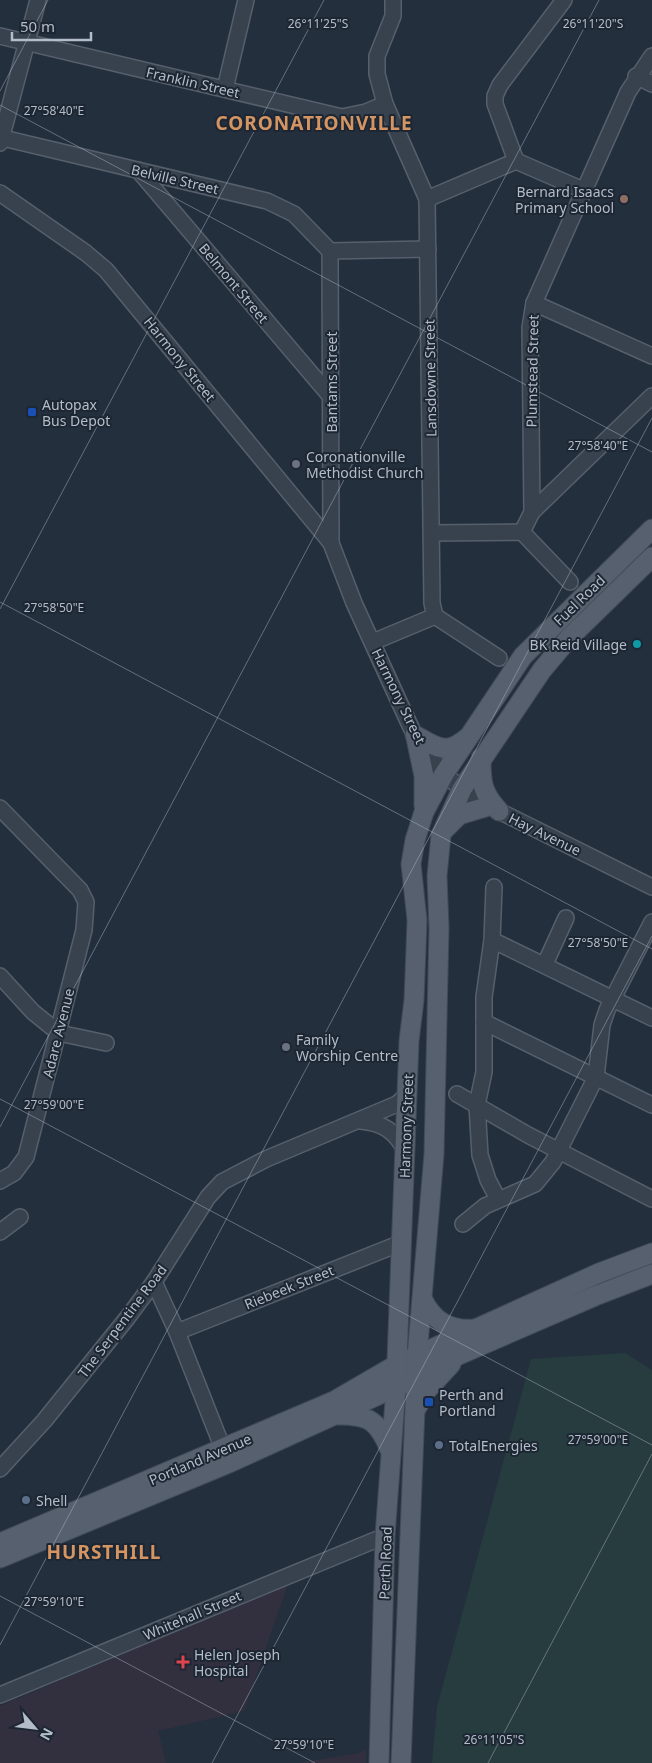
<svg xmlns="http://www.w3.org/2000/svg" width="652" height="1763" viewBox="0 0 652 1763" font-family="'Noto Sans',sans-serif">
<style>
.medical{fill:#32303f}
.green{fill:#263c3f}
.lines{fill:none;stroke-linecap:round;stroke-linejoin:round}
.minor-casing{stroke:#565f6c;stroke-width:18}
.major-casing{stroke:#414a57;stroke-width:21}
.minor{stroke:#38414e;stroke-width:15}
.major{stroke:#56606e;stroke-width:19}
.ticks{fill:none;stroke:#b4bcc9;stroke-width:1;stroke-opacity:0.45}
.education-dot{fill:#8d6e63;stroke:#1d2633;stroke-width:2}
.transit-dot{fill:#1a4fb4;stroke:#1d2633;stroke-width:2}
.worship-dot{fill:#6b7280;stroke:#1d2633;stroke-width:2}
.culture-dot{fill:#0f9aa8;stroke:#1d2633;stroke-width:2}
.service-dot{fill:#5c6f8a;stroke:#1d2633;stroke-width:2}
.health-dot{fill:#e0444e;stroke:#1d2633;stroke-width:2}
.labels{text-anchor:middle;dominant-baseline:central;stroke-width:4;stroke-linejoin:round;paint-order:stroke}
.street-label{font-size:14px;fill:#b4bcc9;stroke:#1d2633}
.poi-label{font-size:14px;fill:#b4bcc9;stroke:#1d2633;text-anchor:start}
.district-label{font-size:19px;font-weight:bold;letter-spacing:1px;fill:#d59563;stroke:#1d2633}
.ticks-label{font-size:12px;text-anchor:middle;fill:#b4bcc9;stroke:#1d2633;stroke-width:4;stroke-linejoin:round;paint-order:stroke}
</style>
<rect width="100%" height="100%" fill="#242f3e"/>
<g class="medical">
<path d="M288,1584L244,1711L158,1731L166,1763H0V1706Z"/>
<path d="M366,1749V1763H298L360,1753Z"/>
</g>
<path class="green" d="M625,1353L652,1370V1763H432L437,1707L531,1359Z"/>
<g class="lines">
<defs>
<g id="minor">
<path d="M393,0V16L377,56V74L385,104L427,199L432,603L435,616"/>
<path d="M0,36L342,117L366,112L385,104"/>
<path d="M636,76L652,84"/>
<path d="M225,89L246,0"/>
<path d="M3,138L267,201L294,214L330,251"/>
<path d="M0,143L38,0"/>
<path d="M516,161L495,104V96L500,85L564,0"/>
<path d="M138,170L331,397"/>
<path d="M0,193L86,253L106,270L331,543L354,603L407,719L416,738L432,759L444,774L462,789L499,811L652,887"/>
<path d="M427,199L516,161L583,190"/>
<path d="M330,251L331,543"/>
<path d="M330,251L428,249"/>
<path d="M534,303L652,356"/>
<path d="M532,512L652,396"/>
<path d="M522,532L532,512L530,328L534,303L628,92L652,56"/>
<path d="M432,533L522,532L570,582"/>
<path d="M373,642L435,616L499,658"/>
<path d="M0,808L80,890L86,902L84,930L26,1157L14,1173L0,1181"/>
<path d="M494,887L492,940L484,997V1072L477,1105L480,1155L488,1180L498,1199"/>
<path d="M492,940L652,1018"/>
<path d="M545,964L566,918"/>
<path d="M0,976L33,1012L59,1033L106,1043"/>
<path d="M484,1022L652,1105"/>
<path d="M457,1094L528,1135L652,1199"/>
<path d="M361,1121C383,1123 395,1131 405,1150"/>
<path d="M463,1224L485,1206L535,1184L553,1162L596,1077L602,1025L607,1010L652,922"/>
<path d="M0,1232L20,1217"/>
<path d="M154,1282L177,1332L227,1459"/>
<path d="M177,1332L401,1243"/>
<path d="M0,1469L44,1421L128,1317L154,1282L208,1197L222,1182L266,1159L397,1104L407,1095"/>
<path d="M0,1695L385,1536"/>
</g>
<g id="major">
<path d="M415,735C436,747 446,756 467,738"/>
<path d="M416,738L424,776V806"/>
<path d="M481,758C481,782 482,793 499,811"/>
<path d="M445,829L459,815L489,806"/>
<path d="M423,1300C433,1321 451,1331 474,1329"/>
<path d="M416,1409L426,1391L451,1364"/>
<path d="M338,1415C370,1415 378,1421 390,1450"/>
<path d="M0,1543L334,1401L396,1365L599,1273L652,1253"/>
<path d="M0,1558L229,1463L396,1387L461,1354L595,1296L652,1274"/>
<path d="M379,1763L385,1536L396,1387L409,1041L414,1000L416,949L417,920L411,864L415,840L424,812L444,774L523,656L652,529"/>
<path d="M401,1763L417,1357L434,1154L439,928L437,876L441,835L462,789L542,670L569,638L652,557"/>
</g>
</defs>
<use href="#minor" class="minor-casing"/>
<use href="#major" class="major-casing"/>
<use href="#minor" class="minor"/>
<use href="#major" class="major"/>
</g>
<path class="ticks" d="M0,91L48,0M0,105L652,452M0,602L652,949M0,609L324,0M0,1099L652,1445M0,1127L599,0M0,1596L315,1763M0,1645L652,418M212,1763L652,936M488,1763L652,1454"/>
<circle class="education-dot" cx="624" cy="199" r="5"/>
<g class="transit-dot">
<rect x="27" y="407" width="10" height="10" rx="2.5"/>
<rect x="424" y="1397" width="10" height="10" rx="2.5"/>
</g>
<g class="worship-dot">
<circle cx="296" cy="464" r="5"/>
<circle cx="286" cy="1047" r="5"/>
</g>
<circle class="culture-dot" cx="637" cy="644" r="5"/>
<g class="service-dot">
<circle cx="439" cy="1445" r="5"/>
<circle cx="26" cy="1500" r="5"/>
</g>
<path class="health-dot" d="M180.5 1654.5h5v5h5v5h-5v5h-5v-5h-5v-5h5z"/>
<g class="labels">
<g class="street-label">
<text transform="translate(193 82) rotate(13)">Franklin Street</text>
<text transform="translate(175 179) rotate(13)">Belville Street</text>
<text transform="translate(234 283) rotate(50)">Belmont Street</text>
<text transform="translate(180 359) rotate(51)">Harmony Street</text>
<text transform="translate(532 371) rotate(-89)">Plumstead Street</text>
<text transform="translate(430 378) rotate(-91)">Lansdowne Street</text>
<text transform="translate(331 382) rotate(-90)">Bantams Street</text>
<text transform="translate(579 600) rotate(-44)">Fuel Road</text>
<text transform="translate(399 696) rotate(64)">Harmony Street</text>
<text transform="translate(545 834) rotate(26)">Hay Avenue</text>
<text transform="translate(58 1033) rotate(-76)">Adare Avenue</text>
<text transform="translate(406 1126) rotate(-88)">Harmony Street</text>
<text transform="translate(289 1287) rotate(-22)">Riebeek Street</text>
<text transform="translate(122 1321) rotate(-53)">The Serpentine Road</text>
<text transform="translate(200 1459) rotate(-23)">Portland Avenue</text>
<text transform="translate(385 1563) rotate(-88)">Perth Road</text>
<text transform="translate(192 1615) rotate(-23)">Whitehall Street</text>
</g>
<g class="poi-label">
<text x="614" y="191" text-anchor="end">Bernard Isaacs<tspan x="614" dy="16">Primary School</tspan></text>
<text x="42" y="404">Autopax<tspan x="42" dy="16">Bus Depot</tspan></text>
<text x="306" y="456">Coronationville<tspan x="306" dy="16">Methodist Church</tspan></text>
<text x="627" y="644" text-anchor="end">BK Reid Village</text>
<text x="296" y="1039">Family<tspan x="296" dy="16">Worship Centre</tspan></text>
<text x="439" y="1394">Perth and<tspan x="439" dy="16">Portland</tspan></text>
<text x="449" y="1445">TotalEnergies</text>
<text x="36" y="1500">Shell</text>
<text x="194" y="1654">Helen Joseph<tspan x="194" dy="16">Hospital</tspan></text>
</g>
<g class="district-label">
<text x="314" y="123">CORONATIONVILLE</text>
<text x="104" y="1552">HURSTHILL</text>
</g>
</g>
<g class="ticks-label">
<text x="318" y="28">26°11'25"S</text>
<text x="593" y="28">26°11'20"S</text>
<text x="54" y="115">27°58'40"E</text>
<text x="598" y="450">27°58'40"E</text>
<text x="54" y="612">27°58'50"E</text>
<text x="598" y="947">27°58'50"E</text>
<text x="54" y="1109">27°59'00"E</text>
<text x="598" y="1444">27°59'00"E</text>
<text x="54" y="1606">27°59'10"E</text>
<text x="494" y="1744">26°11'05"S</text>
<text x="304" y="1749">27°59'10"E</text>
</g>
<g transform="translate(35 1728) rotate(118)" stroke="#1d2633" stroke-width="4" paint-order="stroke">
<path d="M0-4L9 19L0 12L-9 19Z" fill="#b4bcc9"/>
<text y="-8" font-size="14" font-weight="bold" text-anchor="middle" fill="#b4bcc9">N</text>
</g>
<path d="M12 32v8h79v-8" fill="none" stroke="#b4bcc9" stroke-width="2.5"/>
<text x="20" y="32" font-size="15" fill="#b4bcc9" stroke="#1d2633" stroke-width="4" paint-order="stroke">50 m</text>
</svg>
